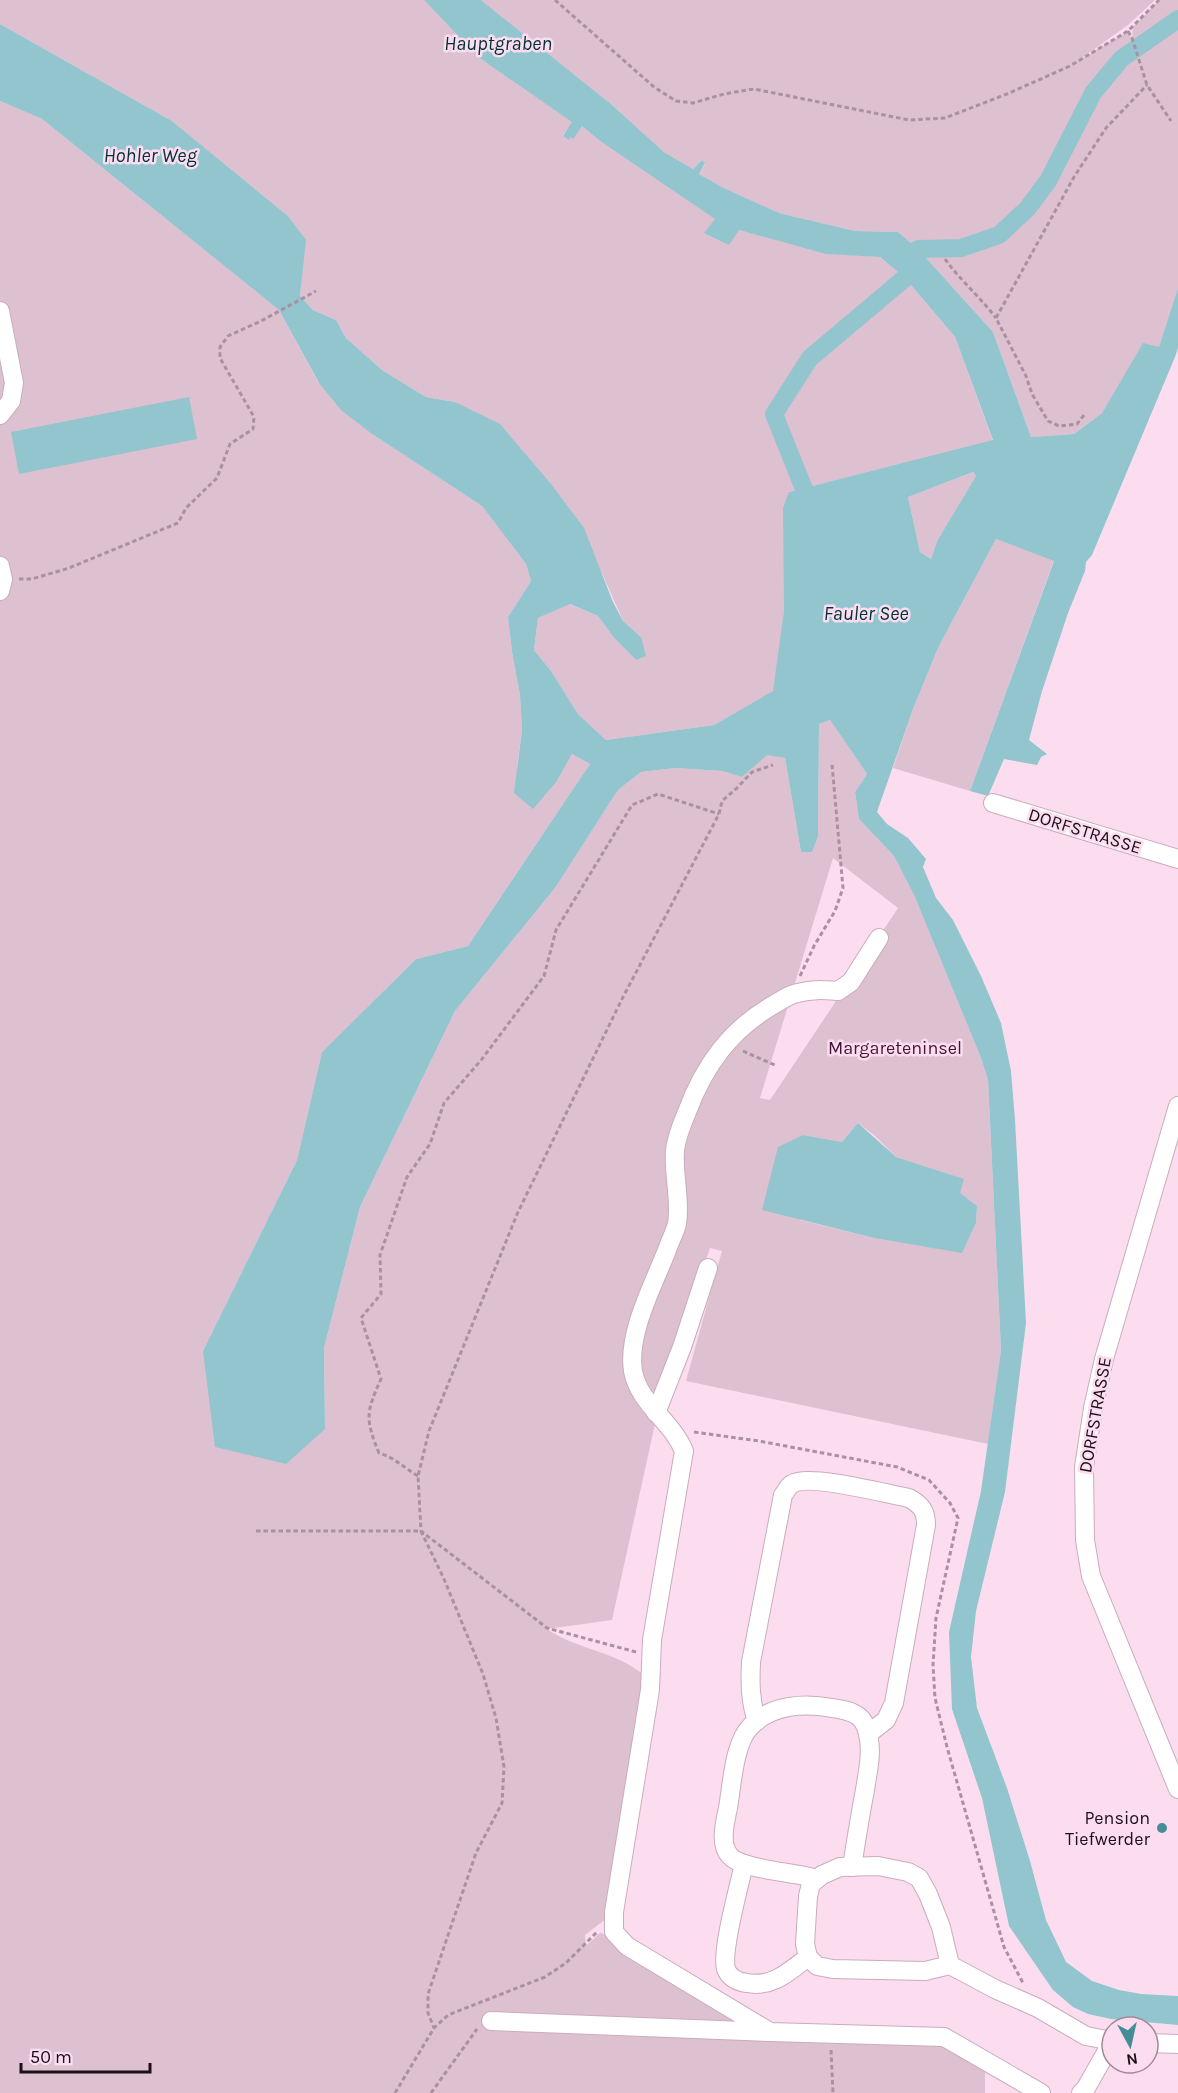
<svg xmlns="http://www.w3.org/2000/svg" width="1178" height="2093" viewBox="0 0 1178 2093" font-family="Karla,sans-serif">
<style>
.green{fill:#ddc1d1;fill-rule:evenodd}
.water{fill:#92c5ce;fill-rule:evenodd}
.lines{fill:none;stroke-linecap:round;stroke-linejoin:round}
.canal{stroke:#92c5ce;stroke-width:18}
.minor-casing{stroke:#caacbd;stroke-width:20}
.path{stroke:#a9919f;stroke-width:3;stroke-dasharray:4.5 3;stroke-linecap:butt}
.minor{stroke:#fff;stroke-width:18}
.poi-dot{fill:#468c97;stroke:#fcddef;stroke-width:2}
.labels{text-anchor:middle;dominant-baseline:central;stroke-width:5;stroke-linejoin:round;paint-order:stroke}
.street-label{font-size:18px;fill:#1b1017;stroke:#fcddef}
.park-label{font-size:18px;fill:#441535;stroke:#fcddef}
.poi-label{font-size:18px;fill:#1b1017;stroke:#fcddef;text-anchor:end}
.water-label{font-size:20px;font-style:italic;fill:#003239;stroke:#fcddef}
</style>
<rect width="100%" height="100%" fill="#fcddef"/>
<g class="green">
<path d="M0,0H424L478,57L573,122L563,135L570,137L582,126L600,141L716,219L704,233L739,230L826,253L880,257L905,278L955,337L993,441L789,492L784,610L774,691L714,725L606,740L578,714L551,671L534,650L538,618L569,604L598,616L614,638L636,660L641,637L623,621L602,573L455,402L426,397L382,370L346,338L336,320L313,310L300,296L305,240L288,216L172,121L0,24Z"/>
<path d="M481,0H1155L1128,25L1079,60L1128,31L1132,37L1133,27L1159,0H1178V288L1159,348L1143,344L1102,413L1074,434L1031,437L993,332L918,249L898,232L855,231L779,213L724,188L699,174L705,164L702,160L693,169L664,152L611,104Z"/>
<path d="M0,101L42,119L279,310L318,382L372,434L482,506L526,564L531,581L508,617L512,652L520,695L522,730L517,767L557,781L572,754L590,764L468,946L416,959L322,1052L297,1160L203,1351L325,1429L324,1348L360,1207L455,1011L555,888L618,790L641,772L675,768L722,771L742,777L767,754L785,758L801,852H812L818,837L819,724L830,720L867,774L855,792L859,819L894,856L914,895L981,1058L988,1080L1001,1350L988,1444L686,1381L722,1251L710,1248L662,1392L612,1620L547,1629C577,1650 617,1651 645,1676L607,1918L585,1935L586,1946L600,1933L604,1934L624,1953L740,2024L940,2044L985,2067V2093H0ZM833,858L898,908L770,1100L760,1098ZM858,1123L874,1135L896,1157L963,1179L959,1193L977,1206L976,1223L962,1252L874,1238L800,1220L803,1135L842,1142Z"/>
<path d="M973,472L976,476L937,541L931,559L920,552L908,497Z"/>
<path d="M996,539L1054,560L970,791L893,768L913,709L938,648Z"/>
</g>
<g class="water">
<path d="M424,0H481L611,104L664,152L693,169L702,160L705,163L699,174L724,188L779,213L855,231L898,232L918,249L993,332L1031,437L1074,434L1102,413L1143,343L1159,347L1178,288V348L1175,357L1092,555L1086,562L1085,571L1068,613L1042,691L1029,740L1047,754L1041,757L1037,765L1004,759L988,796L970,791L1054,561L996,539L938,648L913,709L877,812L887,824L908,838L926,859L923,867L936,898L953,920L981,976L1001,1023L1011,1071L1015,1120L1026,1323L1005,1492L976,1611L971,1657L977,1708L1007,1788L1030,1861L1046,1920L1066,1962L1092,1981L1119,1990L1141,1994L1178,1996V2025L1111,2019L1088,2014L1073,2007L1053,1990L1009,1926L982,1798L952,1709L949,1632L981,1491L1001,1350L988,1080L981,1058L914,895L894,856L859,819L855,792L867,774L830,720L819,724L818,837L812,852H801L785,758L767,755L742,777L722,771L675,768L641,772L618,790L555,888L455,1011L360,1207L324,1348L325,1429L286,1464L215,1447L203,1351L297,1160L322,1052L416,959L468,946L590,764L572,754L557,781L533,809L514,793L522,730L520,695L512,652L508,617L531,581L526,564L482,506L372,434L341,410L319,383L279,310L42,119L0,101V24L172,121L288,216L306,240L300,296L313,310L336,320L346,338L382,370L426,397L455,402L500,424L551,484L584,528L613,602L623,621L641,637L646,656L636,660L614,638L598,616L570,604L538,618L534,650L551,671L578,714L606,740L714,725L773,691L784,610L783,508L789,492L993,440L955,337L905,278L880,257L826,254L739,230L729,245L704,233L715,219L600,141L582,126L573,139L570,137L569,140L563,136L572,122L478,57ZM973,472L976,476L937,541L931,559L920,552L908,497Z"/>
<path d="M189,397L197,439L19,474L11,432Z"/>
<path d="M858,1123L896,1157L964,1179L960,1193L977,1206L976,1223L962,1253L874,1238L762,1210L778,1147L803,1135L842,1142Z"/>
</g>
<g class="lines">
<g class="canal">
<path d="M918,249L961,248L999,235L1027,209L1048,181L1093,93L1121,59L1178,19"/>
<path d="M804,489L774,414L810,358L905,278"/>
</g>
<defs>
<g id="minor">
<path d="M0,311L14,383L11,401L0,415"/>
<path d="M0,566L3,579L0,591"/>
<path d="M993,803L1178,859"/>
<path d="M879,938L851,982L838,991C824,990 811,989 798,993C789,994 781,1001 773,1005C730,1030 704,1066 687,1112C682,1124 676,1138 675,1151C673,1175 681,1200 677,1224C675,1232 670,1241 667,1250C654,1284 627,1333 633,1371C639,1404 672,1421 684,1451L652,1640L650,1690L614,1912V1932L627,1946L770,2032L944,2037L1041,2093"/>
<path d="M1178,1106L1104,1359L1093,1408L1084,1467L1085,1540L1091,1576L1178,1789"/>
<path d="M656,1413L682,1347L708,1268"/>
<path d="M757,1721C750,1701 750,1683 751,1662L783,1495C786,1492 788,1486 792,1484C808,1473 887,1494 909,1498C921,1505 926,1510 926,1525L894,1703L886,1720L868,1734"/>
<path d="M744,1864C739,1887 721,1950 726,1969C729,1978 739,1982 747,1983C772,1988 790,1971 808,1957"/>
<path d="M817,1879C797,1872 742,1870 730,1856C719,1845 725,1822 728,1808C732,1785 734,1742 751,1726C772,1704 805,1703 832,1708C841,1709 851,1711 858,1716C865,1721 868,1732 869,1740C872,1756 867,1775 865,1790C860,1816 856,1841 852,1867"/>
<path d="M950,1965L925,1971L833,1969L817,1966L808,1957L805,1944L808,1896L811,1884L822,1875L840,1867L878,1866L908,1872L919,1878L928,1894L941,1927L950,1965L995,1989L1038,2008L1086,2036L1112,2041"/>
<path d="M491,2021L768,2032"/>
<path d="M1148,2043L1178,2044"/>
<path d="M1081,2093L1086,2088L1112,2042"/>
</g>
</defs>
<use href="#minor" class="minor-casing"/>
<g class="path">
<path d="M555,0L654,87L676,101L693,103L724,94L754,89L909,120L945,118L1007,94L1070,66L1128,31L1159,0"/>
<path d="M1128,31L1132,38L1147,85L1171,121"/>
<path d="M945,259C960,280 980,297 996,318"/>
<path d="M1084,415L1077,424L1059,426L1048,421L1032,394L1026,376L996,318L1074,177L1106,128L1147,85"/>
<path d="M19,579H32L69,568L178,523L186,508L217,478L230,444L253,429L254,417L220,358V347L228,336L261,321L316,291"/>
<path d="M800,976L814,946L835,911L843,888L832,764"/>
<path d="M743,1051L777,1066"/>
<path d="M694,1432L759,1441L897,1467L929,1480L950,1503L958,1518L936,1618L933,1665L935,1698L947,1747L1004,1947L1023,1983"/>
<path d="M418,1476C403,1467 395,1458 379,1453C365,1419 366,1412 381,1379L361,1318L381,1294L380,1255L407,1177L430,1144L444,1103L482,1059L544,976L556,930L632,805L658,794L719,814"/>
<path d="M256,1531H421L444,1579L483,1674L496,1718L504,1767L502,1803L476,1853L428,1994V2013L434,2028"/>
<path d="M636,1652L547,1628L421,1531L418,1476L429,1431L518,1212L621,1001L719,814L722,801L737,788L752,772L773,765"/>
<path d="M831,2050L833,2093"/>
<path d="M395,2093L434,2028L448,2015L545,1977L566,1963L597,1932"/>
<path d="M431,2093L477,2029"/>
</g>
<use href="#minor" class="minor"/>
</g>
<circle class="poi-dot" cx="1162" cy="1828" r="6"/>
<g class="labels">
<g class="street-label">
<text transform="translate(1085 831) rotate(17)">DORFSTRASSE</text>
<text transform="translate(1095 1415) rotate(-80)">DORFSTRASSE</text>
</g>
<g class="park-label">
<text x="895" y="1048">Margareteninsel</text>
</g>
<g class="poi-label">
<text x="1150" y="1818">Pension<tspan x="1150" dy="21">Tiefwerder</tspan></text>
</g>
<g class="water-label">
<text x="498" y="43">Hauptgraben</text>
<text x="150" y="155">Hohler Weg</text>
<text x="866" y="613">Fauler See</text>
</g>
</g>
<g transform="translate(1130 2045) rotate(172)"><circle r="28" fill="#fcddef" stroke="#a28b99" stroke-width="1.5"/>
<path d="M0-4.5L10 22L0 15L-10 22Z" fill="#468c97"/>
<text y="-9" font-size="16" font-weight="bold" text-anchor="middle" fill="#1b1017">N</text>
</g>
<path d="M21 2063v9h129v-9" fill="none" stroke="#1b1017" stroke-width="3"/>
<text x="30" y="2063" font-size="18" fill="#1b1017" stroke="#fcddef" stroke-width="4.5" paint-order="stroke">50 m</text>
</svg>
